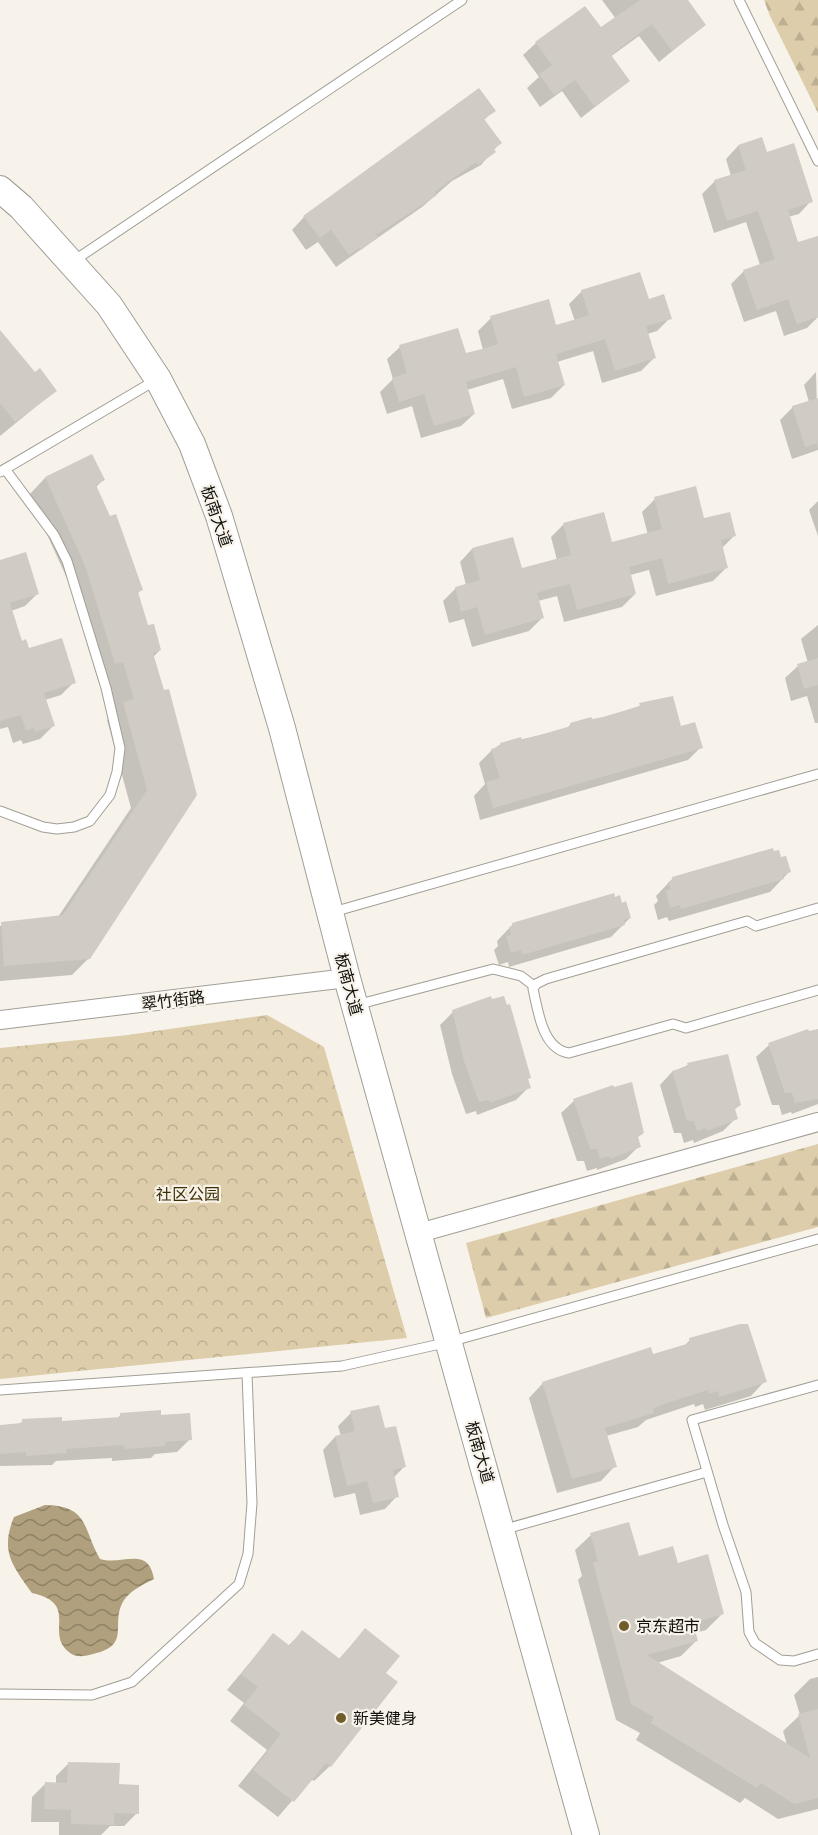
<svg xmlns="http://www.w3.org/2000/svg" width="818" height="1835" viewBox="0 0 818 1835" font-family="'IBM Plex Sans','Noto Sans SC',sans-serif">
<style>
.forest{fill:url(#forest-firs)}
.park{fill:url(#park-crowns)}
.water{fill:url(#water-waves)}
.shadow{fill:#0003}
.building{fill:#d0ccc4}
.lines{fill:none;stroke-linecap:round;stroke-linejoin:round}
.service-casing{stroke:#a19e96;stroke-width:11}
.minor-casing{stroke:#a19e96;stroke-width:20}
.secondary-casing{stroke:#a19e96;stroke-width:28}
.service{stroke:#fff;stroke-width:9}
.minor{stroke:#fff;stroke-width:18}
.secondary{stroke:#fff;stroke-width:26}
.poi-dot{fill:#715c2b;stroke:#f7f3ea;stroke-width:2}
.labels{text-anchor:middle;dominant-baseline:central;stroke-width:4.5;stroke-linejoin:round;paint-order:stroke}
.street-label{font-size:16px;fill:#100f0c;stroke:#f7f3ea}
.park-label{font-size:16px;fill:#3e2d00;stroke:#f7f3ea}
.poi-label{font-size:16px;fill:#100f0c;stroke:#f7f3ea;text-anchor:start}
</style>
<defs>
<pattern id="forest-firs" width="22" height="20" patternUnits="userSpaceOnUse" patternTransform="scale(1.5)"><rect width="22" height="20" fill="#ddcdab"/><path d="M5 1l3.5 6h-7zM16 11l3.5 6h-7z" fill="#bdaf92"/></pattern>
<pattern id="park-crowns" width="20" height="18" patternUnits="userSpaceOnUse" patternTransform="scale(1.5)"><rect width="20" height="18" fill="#ddcdab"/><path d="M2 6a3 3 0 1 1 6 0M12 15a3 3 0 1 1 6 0" fill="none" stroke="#bdaf92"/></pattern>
<pattern id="water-waves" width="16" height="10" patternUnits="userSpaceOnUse" patternTransform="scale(1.5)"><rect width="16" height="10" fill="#b0a07d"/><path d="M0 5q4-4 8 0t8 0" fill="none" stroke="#8e8165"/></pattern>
</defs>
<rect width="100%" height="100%" fill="#f7f3ea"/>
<g class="forest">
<path d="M764,0H818V113L770,16Z"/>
<path d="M818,1144V1227L486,1318L466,1243Z"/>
</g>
<path class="park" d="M267,1015L324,1047L407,1338L0,1379V1048L128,1035Z"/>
<path class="water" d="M45,1505C89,1506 82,1527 100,1559C123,1566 148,1545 154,1579C144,1584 131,1590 124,1600C109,1624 133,1645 93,1654C86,1656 77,1658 70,1653C43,1633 81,1604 32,1593C12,1565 0,1551 14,1517Z"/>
<g class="shadow">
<path d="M602,0H687L704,25L659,62L639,36L610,57L628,81L581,118L562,91L540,107L527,88L539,77L523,55L536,43L600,30L616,19Z"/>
<path d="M494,110L483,121L500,143L481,165L452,181L422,207L336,267L318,242L306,250L292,230L304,217Z"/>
<path d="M761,139L766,154L811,201L799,214L788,217L797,244L818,237V317L807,328L784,336L776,311L744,322L731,284L744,271L760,265L746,222L714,233L702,194L715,181L731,176L726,159L738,146Z"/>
<path d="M582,291L648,301L670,318L657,331L647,334L654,358L641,371L602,383L593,351L557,362L564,385L551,398L512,409L503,379L467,390L474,414L461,426L421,438L412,406L387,414L380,392L393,379L387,359L400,347L465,355L483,350L478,331L491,318L555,327L575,321L569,304Z"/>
<path d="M0,332L35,374L55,391L0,436Z"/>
<path d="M816,372L818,450L792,459L780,420L793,407L809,402L804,385Z"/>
<path d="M91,456L103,480L95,488L142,589L137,594L147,627L160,650L153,657L196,795L89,958L72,975L0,981V926L58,917L131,808L107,720L116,711L106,677L98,680L70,585L29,495L45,478Z"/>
<path d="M655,499L734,536L721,549L726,568L713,581L656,596L649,570L630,575L635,594L622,607L564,622L557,596L538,601L542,618L529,631L472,647L464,619L449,623L443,601L456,588L466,585L460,562L472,549L521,570L557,560L551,537L563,525L611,544L648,535L642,512Z"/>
<path d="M818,501V536L809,510Z"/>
<path d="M0,562L37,594L25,606L11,611L21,643L74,682L61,695L45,700L53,726L40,739L23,744L21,740L13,743L8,727L0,729Z"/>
<path d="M818,625V723H815L807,696L791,701L785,678L798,666L808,663L801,639Z"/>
<path d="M660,699L680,728L701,747L688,760L480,820L474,796L485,784L479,763L492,750L501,744L566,729L571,724L604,718Z"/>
<path d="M780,859L789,872L770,892L669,921L667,917L658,920L654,905L658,901L656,896L673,878Z"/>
<path d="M614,899L630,918L611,937L509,967L508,962L499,965L494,950L498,946L497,941L513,924Z"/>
<path d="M453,1012L529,1087L516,1100L477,1115L476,1111L466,1114L452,1074L440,1025Z"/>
<path d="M807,1030L808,1033L818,1030V1104L792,1114L791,1112L782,1115L779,1105H772L756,1057L769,1045Z"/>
<path d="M688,1065L734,1110L736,1118L723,1131L694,1143L693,1140L684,1143L681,1133H674L660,1085L672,1072Z"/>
<path d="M574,1101L637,1138L639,1146L626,1159L597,1170V1168L587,1171L584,1161H577L561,1113Z"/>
<path d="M690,1340L765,1381L751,1396L705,1410L703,1404L695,1407L694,1404L646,1420L638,1427L606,1436L615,1466L601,1481L557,1493L529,1398L543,1383L652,1356L683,1347Z"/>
<path d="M351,1413L384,1430L404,1467L393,1478L397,1496L385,1509L360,1515L355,1493L334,1498L323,1450L335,1437L341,1436L338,1426Z"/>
<path d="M121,1414L190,1439L177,1452L155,1454L151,1458L112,1461V1458L56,1461L52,1465L0,1466V1426L18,1425L23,1421L61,1422L117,1419Z"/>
<path d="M591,1535L638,1558L677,1565L722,1614L706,1630L695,1633L697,1640L681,1656L657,1663L787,1745L783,1731L800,1715L794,1695L810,1679L818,1677V1809L778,1819L745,1798L740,1803L636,1740L640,1733L616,1720L578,1580L582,1576L575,1550Z"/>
<path d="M365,1630L384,1674L330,1766L314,1781L311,1779L278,1817L238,1786L267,1750L230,1721L244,1703L227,1690L273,1635L288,1646L302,1632L338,1660Z"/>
<path d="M69,1763L118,1786L137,1813L124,1826H110L101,1835H59V1822H31L32,1797L45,1784H56V1776Z"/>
</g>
<g class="building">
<path d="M640,0H688L706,25L672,51L652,24L611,55L630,81L595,107L575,80L554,95L539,74L552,65L535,42L585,6L601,27Z"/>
<path d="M479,88L496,111L484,119L502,143L494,149L496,152L478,165L476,162L466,169L435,192L437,195L376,235L378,237L361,250L359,248L349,255L331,230L320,238L303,216Z"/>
<path d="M762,137L767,152L794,143L813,202L788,210L798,242L818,236V317L797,324L788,299L757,310L743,270L775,259L758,211L727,221L714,180L746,170L738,145Z"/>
<path d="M640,272L649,299L664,294L672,319L646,326L656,358L615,371L605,339L556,354L565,385L524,397L516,367L466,382L475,414L434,426L424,394L399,402L392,378L407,373L399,345L458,328L466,353L482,349L498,344L490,316L549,299L556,325L573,320L589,315L581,290Z"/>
<path d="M0,330L35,372L40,368L57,391L15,422L0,403Z"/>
<path d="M818,398V443L805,447L792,406Z"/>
<path d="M92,454L105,480L96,485L110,516L116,514L143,590L138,592L148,625L154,624L161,650L153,653L164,690L169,689L197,795L90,959L4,966L1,922L63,915L147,790L123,702L134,699L123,662L115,664L86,568L45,477Z"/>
<path d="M696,486L704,518L730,512L736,536L721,540L728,568L668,584L662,558L629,567L636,594L577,610L570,584L553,588L537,593L544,618L485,635L477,607L461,612L455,587L480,580L472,548L513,537L522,568L571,555L563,523L604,512L612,542L662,529L654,497Z"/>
<path d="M26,552L39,594L10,603L22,641L26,639L29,648L62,638L76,683L44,693L55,726L35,732L34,728L26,731L21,715L0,721V560Z"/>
<path d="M818,658V685L804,689L797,664Z"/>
<path d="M673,696L681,726L695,722L703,748L493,808L486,782L500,778L491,749L501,746L500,743L521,737L522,740L533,737L571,726L570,723L591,717L592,719L603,717L640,706L639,703Z"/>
<path d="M773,848L774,851L779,850L781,857L786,856L791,872L783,875L784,879L681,909L680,905L670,908L666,891L671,889L668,882L673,880L672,877Z"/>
<path d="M614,893L615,897L620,895L622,903L626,901L631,918L624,920L625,925L522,955L521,950L511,953L506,936L511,935L509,927L513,926L512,923Z"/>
<path d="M491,996L492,999L504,996L507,1005L510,1004L531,1078L528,1079L531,1088L490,1103L489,1100L479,1102L464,1061L452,1010Z"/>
<path d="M808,1029L809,1031L818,1029V1099L795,1103L792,1093H785L768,1043Z"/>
<path d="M728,1054L741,1105L735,1109L738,1119L707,1131L706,1128L697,1131L694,1121H687L672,1071L688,1066L687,1063Z"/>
<path d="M632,1082L644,1133L638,1137L641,1147L610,1159L609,1156L600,1159L597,1149H590L573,1099L613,1085L614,1087Z"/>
<path d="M740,1324H748L767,1382L719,1397L718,1391L709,1394L708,1390L661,1405L653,1409L654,1413L605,1428L617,1467L572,1479L542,1382L651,1347L653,1354L690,1343L689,1338Z"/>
<path d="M379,1405L385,1428L396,1426L406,1467L393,1470L399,1497L373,1503L367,1481L347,1486L335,1436L355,1431L350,1411Z"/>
<path d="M161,1410V1415L190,1413L192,1440L165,1442V1446L125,1449L124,1445L66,1449L67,1453L26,1456V1452L0,1454V1425L22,1423V1419L62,1417V1421L121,1417L120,1413Z"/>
<path d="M629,1522L639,1556L673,1546L678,1563L708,1554L724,1614L693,1623L698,1641L647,1655L810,1758L798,1714L818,1709V1798L794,1804L761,1783L757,1788L651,1723L654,1717L631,1704L593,1563L598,1561L590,1533Z"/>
<path d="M365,1628L400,1656L386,1673L398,1682L331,1767L326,1763L294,1802L253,1770L281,1734L244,1705L258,1687L241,1674L273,1633L290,1646L302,1630L340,1659Z"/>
<path d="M68,1762L120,1763L119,1784L139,1785V1814L114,1813V1825L71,1824V1810L44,1809L45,1782L67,1783Z"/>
</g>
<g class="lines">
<defs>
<g id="service">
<path d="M739,0L818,161"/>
<path d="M72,262L462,0"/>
<path d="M0,472L156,380"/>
<path d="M0,811L43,827L57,829L74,827L90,821L110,795L117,772L120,748L106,688L67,561L54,535L5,469"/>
<path d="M818,908L756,926L747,921L546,979L536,984L533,989C538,1010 542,1049 569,1053L673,1024L686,1028L818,990"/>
<path d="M333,912L818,774"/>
<path d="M356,1005L493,969L521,976L534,986"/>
<path d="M818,1385L692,1420L723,1525L746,1592L749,1632L755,1643L780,1660L794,1661L818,1654"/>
<path d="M0,1390L342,1366L449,1342L818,1239"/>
<path d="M502,1530L707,1472"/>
<path d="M0,1694L92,1695L132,1682L239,1584L248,1554L252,1503L247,1374"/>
</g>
<g id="minor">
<path d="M0,1020L347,978"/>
<path d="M419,1233L818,1122"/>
</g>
<path id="secondary" d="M0,189L21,207L109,305L158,379L192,444L219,516L282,728L347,978L586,1835"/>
</defs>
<use href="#service" class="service-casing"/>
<use href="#minor" class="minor-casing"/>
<use href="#secondary" class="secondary-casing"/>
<use href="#service" class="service"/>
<use href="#minor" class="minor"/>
<use href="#secondary" class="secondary"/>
</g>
<g class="poi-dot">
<circle cx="624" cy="1626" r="6"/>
<circle cx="341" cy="1718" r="6"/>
</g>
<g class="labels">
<g class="street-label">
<text transform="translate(217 516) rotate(71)">板南大道</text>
<text transform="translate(349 984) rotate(75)">板南大道</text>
<text transform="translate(173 1000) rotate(-7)">翠竹街路</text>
<text transform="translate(480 1452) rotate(74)">板南大道</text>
</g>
<g class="park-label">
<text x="188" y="1194">社区公园</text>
</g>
<g class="poi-label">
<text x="636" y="1626">京东超市</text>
<text x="353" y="1718">新美健身</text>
</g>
</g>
</svg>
